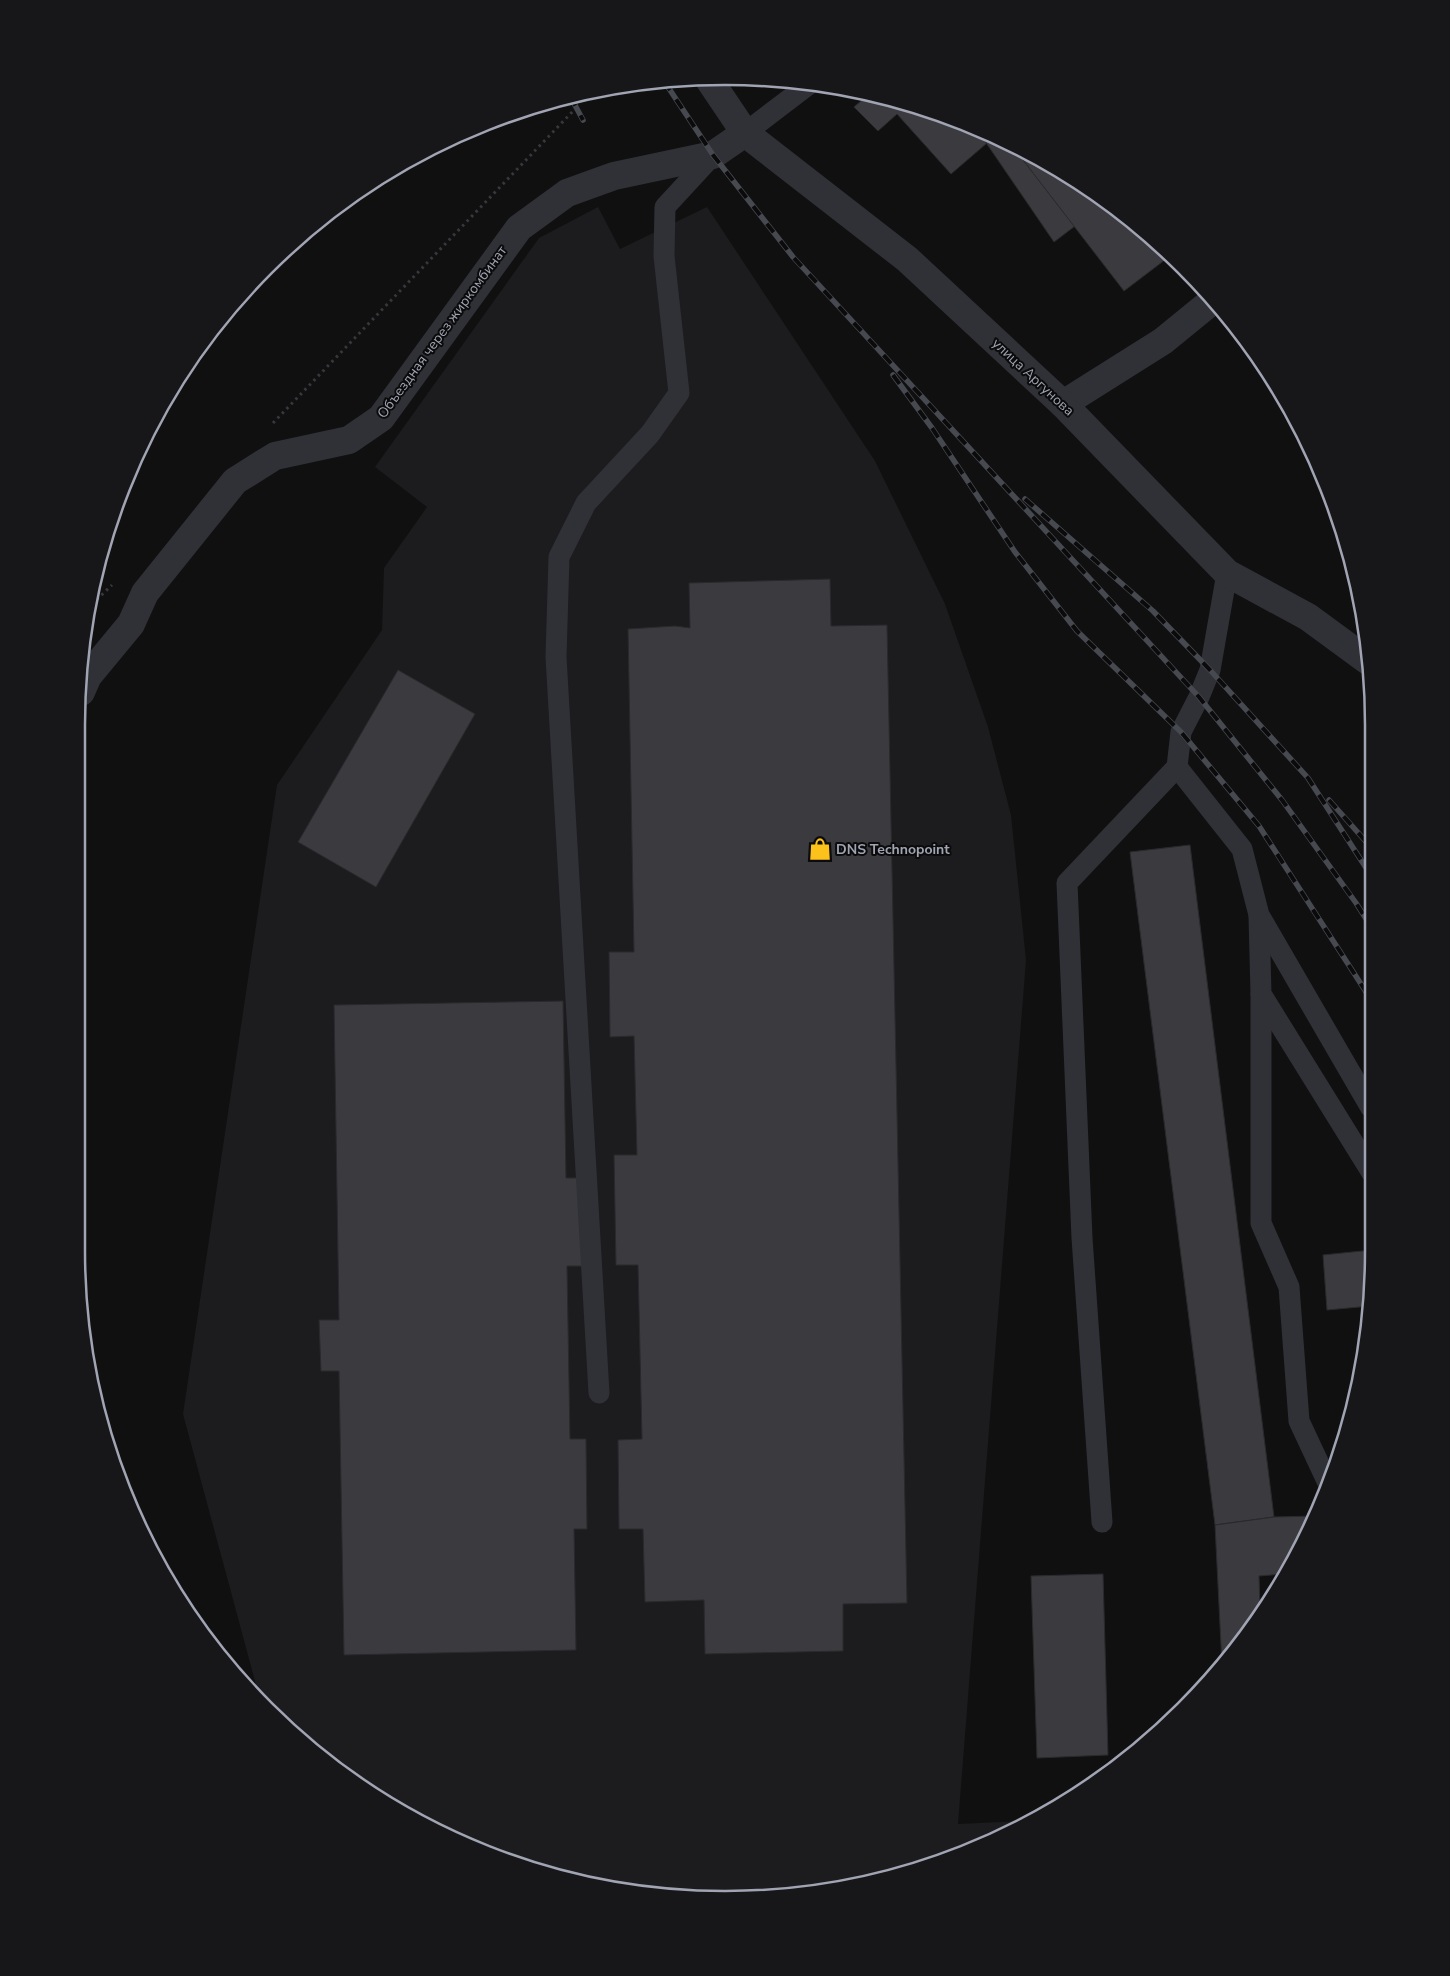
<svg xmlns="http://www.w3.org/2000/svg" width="1450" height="1976" viewBox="0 0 1450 1976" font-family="'Nunito Sans',sans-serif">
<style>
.built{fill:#1c1c1e}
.building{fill:#3a3a3f;stroke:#2a2a2d}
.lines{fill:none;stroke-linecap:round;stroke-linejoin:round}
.path{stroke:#36383d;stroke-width:3;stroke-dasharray:2.5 4;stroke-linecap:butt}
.service{stroke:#303136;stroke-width:21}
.minor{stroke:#303136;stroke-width:28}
.tertiary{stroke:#303136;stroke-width:28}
.rail-casing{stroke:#474950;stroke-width:5.5}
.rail{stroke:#0b0b0c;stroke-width:4;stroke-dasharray:11;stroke-linecap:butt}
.labels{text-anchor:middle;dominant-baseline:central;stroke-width:4;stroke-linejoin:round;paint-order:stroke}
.street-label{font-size:14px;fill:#a0a4b3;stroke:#0b0b0c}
.poi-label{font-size:14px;font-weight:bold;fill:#a0a4b3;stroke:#0b0b0c;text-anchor:start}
.rim{fill:none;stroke:#a0a4b3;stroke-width:2.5}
</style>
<rect width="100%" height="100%" fill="#101011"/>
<path class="built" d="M598,207L620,249L707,207L875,461L945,604L988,727L1011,815L1026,960L958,1824L1025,1821L974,1850L809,1894H640L517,1865L438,1833L297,1739L259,1696L183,1414L277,785L382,630L384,568L427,507L375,467L539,238Z"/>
<g class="building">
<path d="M868,95L933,111L978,131L987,143L951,174L897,114L878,131L854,107Z"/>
<path d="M978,131L1013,147L1075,226L1054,242Z"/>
<path d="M1013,147L1049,163L1153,237L1170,256L1124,291Z"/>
<path d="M830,579L831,626L887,625L907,1603L843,1604V1651L705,1654L704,1600L645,1602L643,1529H619L618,1440L642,1439L638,1265H616L614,1155H637L634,1036L610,1037L609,952H634L628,629L675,626L690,628L689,583Z"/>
<path d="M398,670L475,714L376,887L298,842Z"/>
<path d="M1190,845L1274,1517L1215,1525L1130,852Z"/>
<path d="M563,1001L566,1178H581L583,1266H567L570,1439H586L587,1529H574L576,1650L344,1655L339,1371H321L319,1320H339L334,1005Z"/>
<path d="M1372,1250V1294L1370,1306L1327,1310L1323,1255Z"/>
<path d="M1315,1516L1307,1538L1283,1574L1259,1576L1260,1608L1222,1665L1215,1525L1274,1517Z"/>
<path d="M1103,1574L1108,1755L1037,1758L1031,1576Z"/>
</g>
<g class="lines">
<g class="path">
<path d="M273,423L576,108"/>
<path d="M92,604L112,585"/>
</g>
<g class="service">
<path d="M745,133L812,82"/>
<path d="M1227,573L1210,670L1199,697L1181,732L1177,767L1242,849L1259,915L1371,1108"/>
<path d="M1259,917L1261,994L1372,1173"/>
<path d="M1261,994V1223L1289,1287L1299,1421L1328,1483"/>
<path d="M599,1393L556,657L559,557L586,503L650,434L679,393L664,256L665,207L713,155"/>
<path d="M1102,1522L1082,1238L1067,883L1177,767"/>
</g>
<g class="minor">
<path d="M1212,301L1163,341L1063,404L1227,573L1308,617L1368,661"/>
<path d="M81,692L88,676L131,624L145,593L235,481L275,456L349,440L381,418L519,228L567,193L614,176L713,155L745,133"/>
</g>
<path class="tertiary" d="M708,78L745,133L907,259L1063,404"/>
<defs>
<g id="rail">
<path d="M664,81L713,155L793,257L1199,697L1282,800L1356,903L1370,925"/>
<path d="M570,96L583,120"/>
<path d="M893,375L932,428L1015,552L1077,631L1181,732L1259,826L1370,998"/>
<path d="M1025,499L1153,611L1210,670L1308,778L1370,874"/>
<path d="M1329,800L1369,845"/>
</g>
</defs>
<use href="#rail" class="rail-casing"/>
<use href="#rail" class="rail"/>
</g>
<defs>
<symbol id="shop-bare" viewBox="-9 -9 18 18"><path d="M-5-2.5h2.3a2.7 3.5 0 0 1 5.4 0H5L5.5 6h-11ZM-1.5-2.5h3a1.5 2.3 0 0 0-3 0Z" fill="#fdc11b" stroke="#0b0b0c" stroke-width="2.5" paint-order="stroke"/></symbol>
</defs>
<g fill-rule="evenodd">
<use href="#shop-bare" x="804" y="833" width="32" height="32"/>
</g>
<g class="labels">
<g class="street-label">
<text transform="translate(442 332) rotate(-54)">Объездная через жиркомбинат</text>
<text transform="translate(1033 377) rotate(43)">улица Аргунова</text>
</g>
<g class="poi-label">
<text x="836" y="849">DNS Technopoint</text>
</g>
</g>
<path d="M0 0H1450V1976H0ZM725 85H725A640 640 0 0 1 1365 725V1251A640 640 0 0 1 725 1891H725A640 640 0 0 1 85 1251V725A640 640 0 0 1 725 85Z" fill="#171719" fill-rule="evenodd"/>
<path class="rim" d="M725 85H725A640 640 0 0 1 1365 725V1251A640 640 0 0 1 725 1891H725A640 640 0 0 1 85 1251V725A640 640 0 0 1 725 85Z"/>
</svg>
